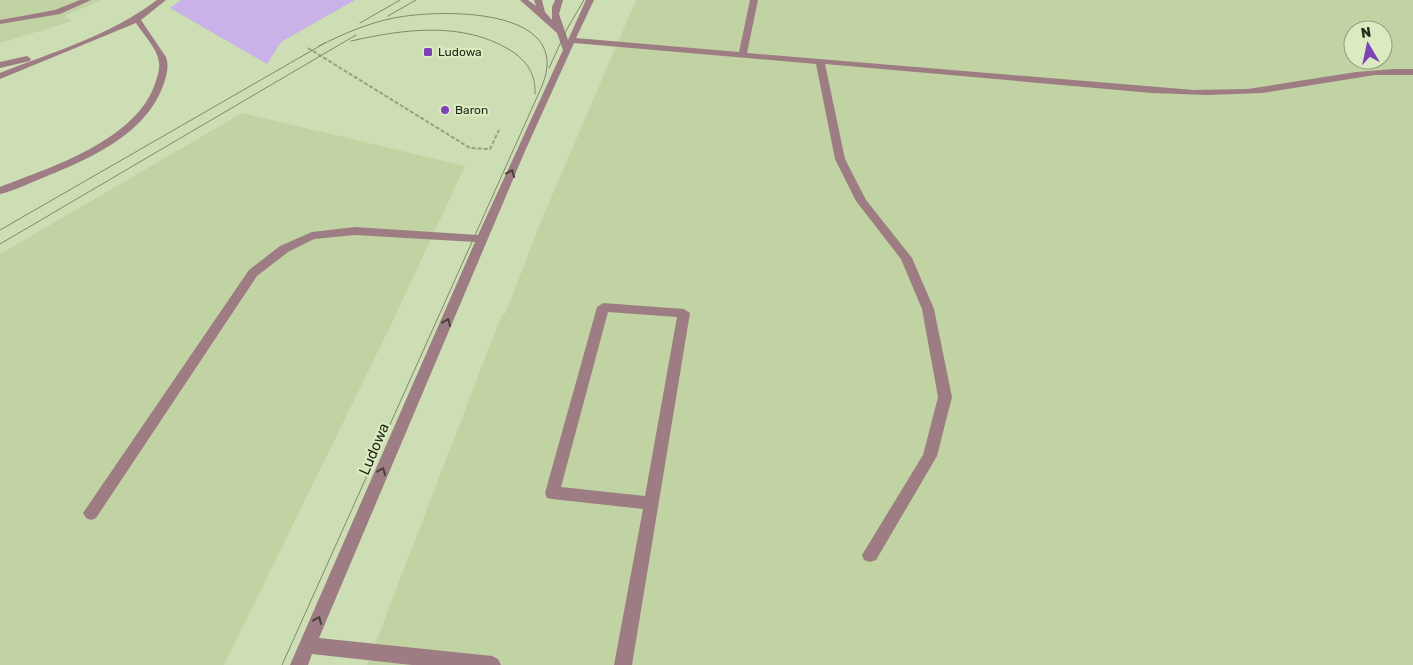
<svg xmlns="http://www.w3.org/2000/svg" width="1413" height="665" viewBox="0 0 1413 665" font-family="Rubik,sans-serif">
<style>
.built{fill:#c1d3a2;fill-rule:evenodd}
.green{fill:#c9b2e8}
.lines{fill:none;stroke-linecap:round;stroke-linejoin:round}
.path{stroke:#95a180;stroke-width:2;stroke-dasharray:4 2;stroke-linecap:butt}
.minor{fill:#9d7c83;fill-rule:evenodd}
.tram{stroke:#7e896c;stroke-width:1}
.oneway{stroke:#484239}
.poi-dot{fill:#7e41b7;stroke:#dbebc1;stroke-width:2}
.labels{text-anchor:middle;dominant-baseline:central;stroke-width:4.5;stroke-linejoin:round;paint-order:stroke}
.far-poi-label{font-size:12px;fill:#232919;stroke:#dbebc1;text-anchor:start}
.street-label{font-size:15px;fill:#232919;stroke:#dbebc1}
</style>
<rect width="100%" height="100%" fill="#cedeb4"/>
<g class="built">
<path d="M0,0H102L64,16L73,21L0,43Z"/>
<path d="M636,0H1413V665H367L502,314H505L510,302L539,226ZM1353,30H1383V60H1353Z"/>
<path d="M242,113L465,166L390,327L224,665H0V254Z"/>
</g>
<path class="green" d="M181,0H355L281,42L267,64L170,8Z"/>
<g class="lines">
<path class="path" d="M308,48L470,148L490,149L499,130"/>
<g class="minor">
<path d="M80,0H91L60,14L0,24V20L55,10Z"/>
<path d="M157,0H166L141,20L166,57C169,66 167,74 164,83C147,135 87,160 40,179C27,184 14,191 0,194V187C51,167 135,141 155,84C157,78 160,69 159,62C157,48 143,34 136,23L0,79V73C53,52 111,35 157,0Z"/>
<path d="M520,0H528L536,6L534,0H542L545,12L552,20V7L555,0H563L559,14L568,40L586,0H594L576,38L739,52L750,0H758L747,53L1194,90L1248,89L1356,72L1394,69H1413V75H1375L1262,93L1207,95L1152,93L825,64L845,159L866,200L912,258L934,309L952,397L937,456L876,560L870,562L864,560L862,555L923,455L938,397L922,309L901,259L856,201L835,159L816,64L574,43L525,151L319,638L492,656L498,659L501,665H412L312,654L308,665H290L475,242L355,235L314,239L288,252L257,276L96,518L91,520L86,518L83,513L249,270L280,246L312,232L355,227L478,235L563,50L557,33Z"/>
<path d="M27,56L31,59L30,61L0,68V62Z"/>
<path d="M603,303L684,309L690,313L632,665H614L643,509L552,499L547,498L545,493L597,307ZM608,312L677,317L645,496L561,487Z"/>
</g>
<g class="tram">
<path d="M388,16L416,0"/>
<path d="M360,23L400,0"/>
<path d="M351,41C404,29 462,21 510,50C527,61 536,74 535,94"/>
<path d="M549,68L567,29L584,0"/>
<path d="M0,230L325,43"/>
<path d="M0,244L356,35"/>
<path d="M282,665L542,86C575,6 439,9 394,18C368,23 343,34 319,46"/>
</g>
</g>
<defs><path id="oneway-chevron" d="M-2-3.5L2.5 0L-2 3.5" fill="none" stroke-width="1.6" stroke-linecap="round" stroke-linejoin="round" transform="scale(1.25)"/></defs>
<g class="oneway">
<use href="#oneway-chevron" transform="translate(511 173) rotate(-67)"/>
<use href="#oneway-chevron" transform="translate(447 322) rotate(-67)"/>
<use href="#oneway-chevron" transform="translate(382 471) rotate(-67)"/>
<use href="#oneway-chevron" transform="translate(318 620) rotate(-67)"/>
</g>
<g class="poi-dot">
<rect x="423" y="47" width="10" height="10" rx="2.5"/>
<circle cx="445" cy="110" r="5"/>
</g>
<g class="labels">
<g class="far-poi-label">
<text x="438" y="52">Ludowa</text>
<text x="455" y="110">Baron</text>
</g>
<g class="street-label">
<text transform="translate(374 449) rotate(-67)">Ludowa</text>
</g>
</g>
<g transform="translate(1368 45) rotate(351)"><circle r="24" fill="#dbebc1" stroke="#919d7e"/>
<path d="M0-4L9 19L0 12L-9 19Z" fill="#7e41b7"/>
<text y="-8" font-size="14" font-weight="bold" text-anchor="middle" fill="#232919">N</text>
</g>
</svg>
